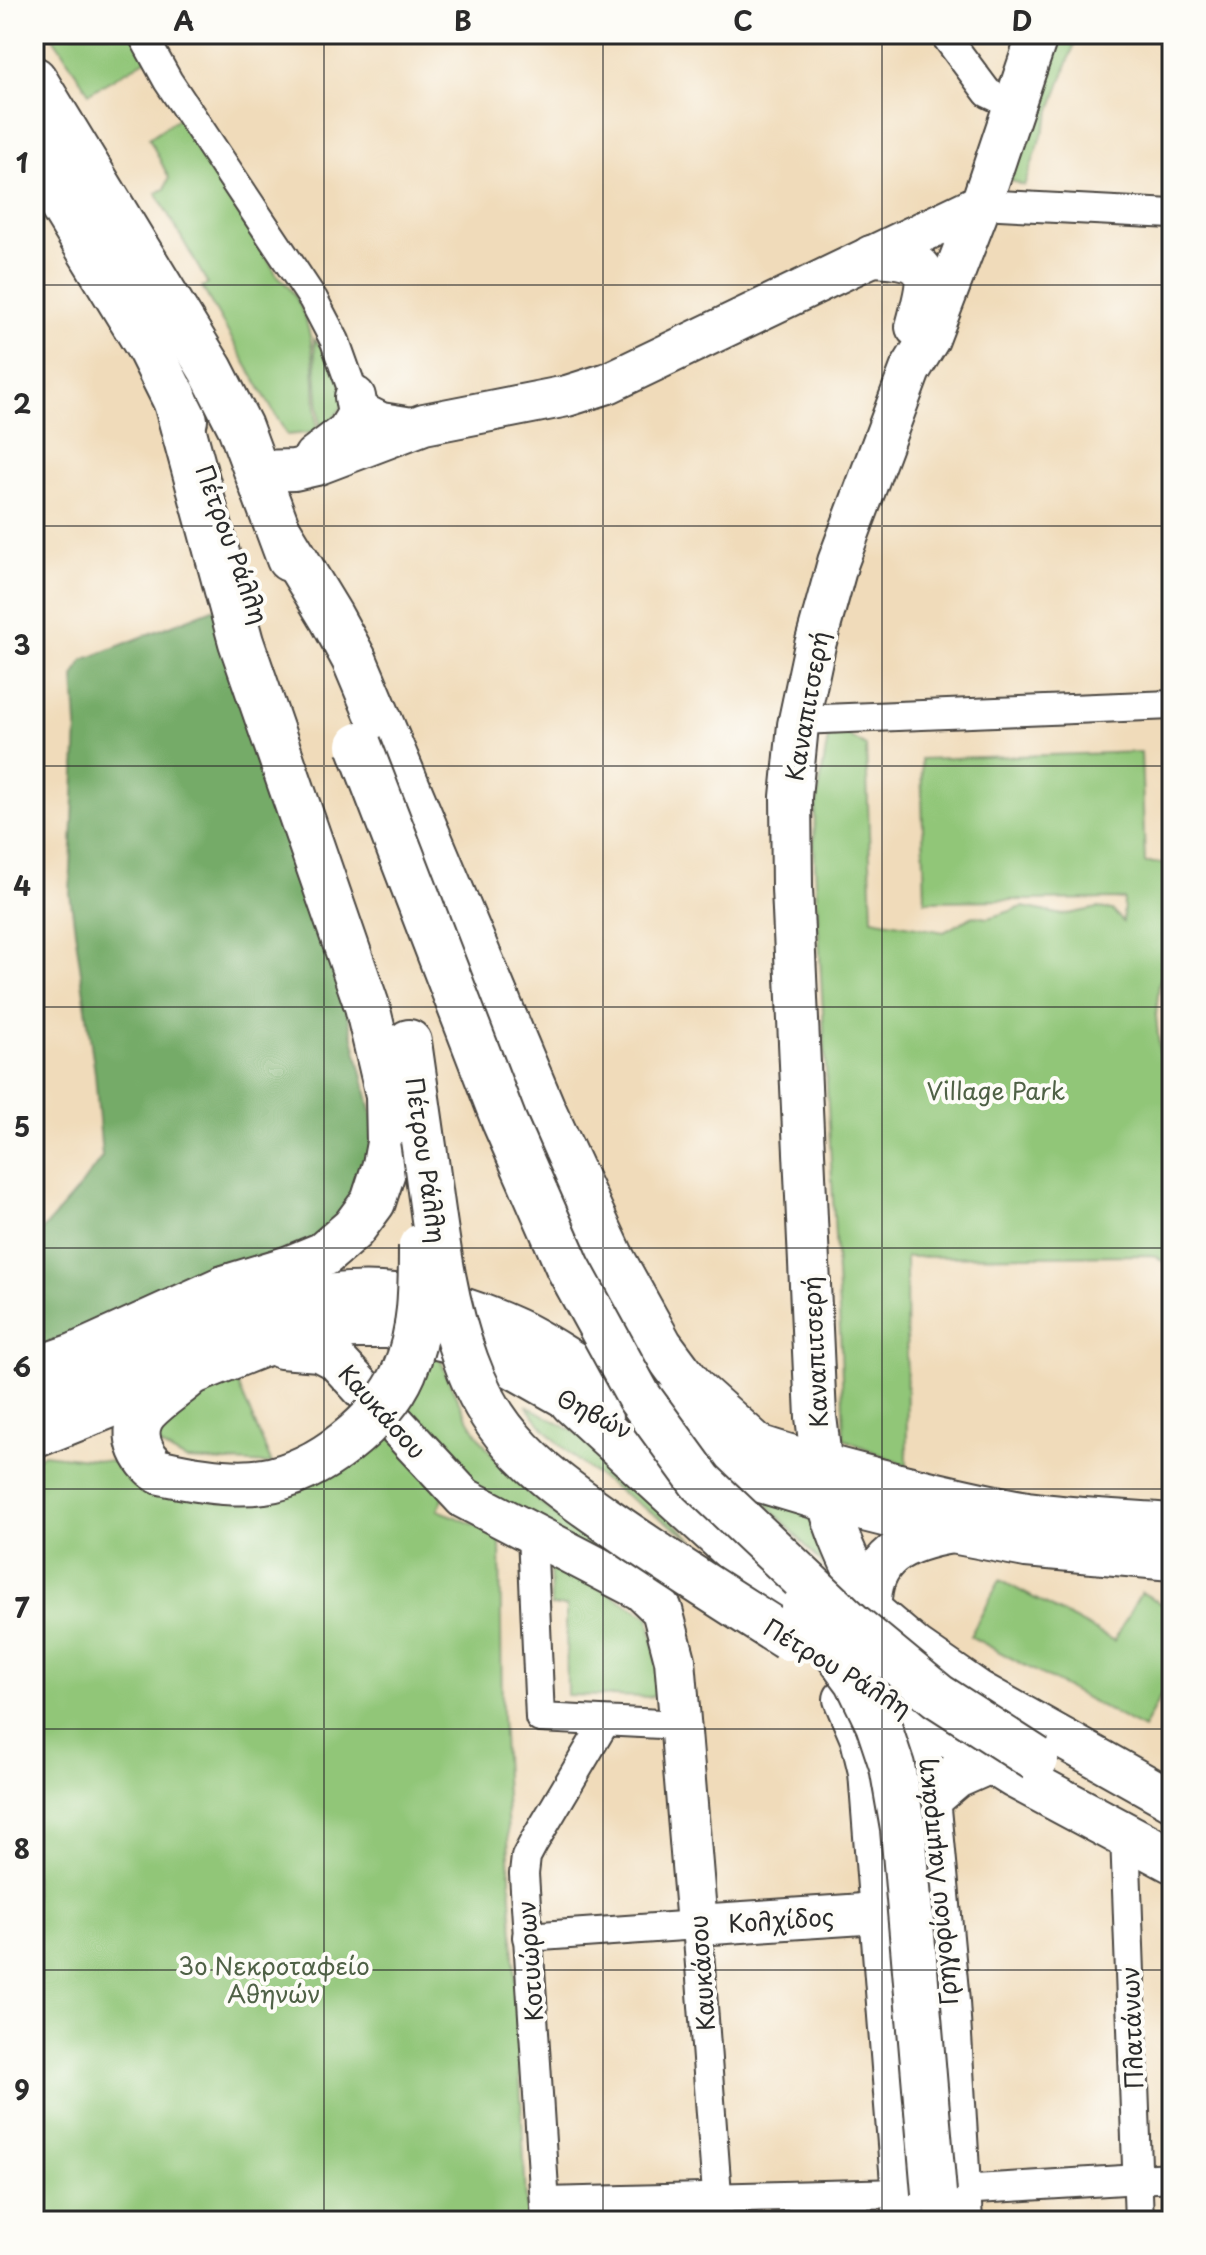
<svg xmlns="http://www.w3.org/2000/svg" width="1206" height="2255" viewBox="0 0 1206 2255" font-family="'Playpen Sans',sans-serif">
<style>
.green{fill:#91c678;stroke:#5e7852;stroke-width:2}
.forest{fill:#74ab68;stroke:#506b4a;stroke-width:2}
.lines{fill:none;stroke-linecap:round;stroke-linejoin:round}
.street-casing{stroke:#494540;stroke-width:32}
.secondary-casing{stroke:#494540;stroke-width:44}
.primary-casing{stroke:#494540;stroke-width:48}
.street{stroke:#fff;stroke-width:28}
.secondary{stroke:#fff;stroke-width:40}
.primary{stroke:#fff;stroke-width:44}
.primary-bridge-casing{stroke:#494540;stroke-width:48;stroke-linecap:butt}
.primary-bridge{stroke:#fff;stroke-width:44}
.grid{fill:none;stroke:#2b2b2b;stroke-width:2;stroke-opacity:0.55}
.labels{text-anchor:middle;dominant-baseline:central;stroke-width:8;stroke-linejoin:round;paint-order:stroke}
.street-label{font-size:24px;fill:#2b2b2b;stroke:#fdfcf7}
.park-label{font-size:24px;fill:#4f6146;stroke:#fdfcf7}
.neatline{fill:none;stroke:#2b2b2b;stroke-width:3}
.grid-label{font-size:26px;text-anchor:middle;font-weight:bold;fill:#2b2b2b}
</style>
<rect width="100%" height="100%" fill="#fdfcf7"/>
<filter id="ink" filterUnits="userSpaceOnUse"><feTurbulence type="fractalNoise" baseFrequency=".0125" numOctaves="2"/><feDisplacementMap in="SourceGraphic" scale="16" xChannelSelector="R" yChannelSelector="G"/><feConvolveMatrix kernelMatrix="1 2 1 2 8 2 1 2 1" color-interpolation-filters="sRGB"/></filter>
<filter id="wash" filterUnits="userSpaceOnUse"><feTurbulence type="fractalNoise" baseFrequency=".006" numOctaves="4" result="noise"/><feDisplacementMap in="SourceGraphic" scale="32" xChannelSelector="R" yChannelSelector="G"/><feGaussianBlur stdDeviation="1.8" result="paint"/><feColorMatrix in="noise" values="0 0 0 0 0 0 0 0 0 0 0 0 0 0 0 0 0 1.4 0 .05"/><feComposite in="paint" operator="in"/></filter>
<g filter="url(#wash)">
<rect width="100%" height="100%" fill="#f0dbba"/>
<g class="green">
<path d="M51,34H133L147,59L89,93Z"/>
<path d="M1055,34H1078L1024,186L1009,180Z"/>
<path d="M183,115L277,275C321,313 313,379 317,432L287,435L202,287L208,284L156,193L165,189L169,178L149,138Z"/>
<path d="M314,339L321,346L349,397L330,423L320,426Z"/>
<path d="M844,733L866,746L872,919L944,932L973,916L988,918L1023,907L1063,915L1098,908L1112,910L1123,922L1124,899L925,901L921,759L1141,752L1145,863H1172V951L1159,983L1156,1016L1160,1056L1172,1083V1269L1156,1256L1150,1255L906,1257L907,1466L844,1439L841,1349L814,844L815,813L828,738Z"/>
<path d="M435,1344C450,1389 473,1436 507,1471C557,1524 624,1563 684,1603L681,1607L486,1502L402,1402Z"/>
<path d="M236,1380L272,1464L186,1460L158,1445L156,1418Z"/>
<path d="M526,1405L585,1438L693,1540C635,1500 567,1465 526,1405Z"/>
<path d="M382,1426L445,1494L438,1510L500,1535L502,1716L527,2221H34V1461L43,1454L131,1464L221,1491Z"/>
<path d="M762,1499L820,1511L845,1588Z"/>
<path d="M550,1559L649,1617L662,1692L651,1697L567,1695L566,1606H551Z"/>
<path d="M1000,1580L1114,1641L1141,1592L1172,1609V1674L1143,1729L970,1636Z"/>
</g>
<path class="forest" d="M215,608L322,912L379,1142L334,1231L34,1359V1240L80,1187L102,1157L95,1073L70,894L77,725L74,677L83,660Z"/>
</g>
<g filter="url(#ink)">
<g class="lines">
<defs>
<g id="street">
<path d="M142,34L168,81L313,299L335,341L355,397L366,409L382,417L419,423"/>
<path d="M944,34L988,93L1013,105"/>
<path d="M981,204L1172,214"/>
<path d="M799,720L1172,705"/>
<path d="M532,1534L540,1718L681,1725"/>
<path d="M1125,1835L1139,2221"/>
<path d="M527,1937L697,1925L719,2221"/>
<path d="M960,2190L1172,2177"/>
<path d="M545,2202L902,2193"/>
<path d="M546,2221L524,1874L526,1857L534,1842L605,1722"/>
</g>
<g id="secondary">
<path d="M871,256C935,258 931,272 916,327"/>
<path d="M314,457L347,432L358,414L355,397"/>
<path d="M256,471L294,470L316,465L424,424L567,396L608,383L981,204"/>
<path d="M281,1348L319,1351L336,1360L464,1498L641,1590L662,1610L675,1660L697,1925L940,1909"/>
<path d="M34,1400L277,1304C362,1283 432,1291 512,1327C540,1339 565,1358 591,1372C642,1400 697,1424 752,1443C797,1459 845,1470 891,1482C936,1493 981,1504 1027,1512C1075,1519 1124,1520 1172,1524"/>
<path d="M34,1438L261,1347L319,1330L356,1328H388L454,1343L501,1361L602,1418"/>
<path d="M667,1448L744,1477L828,1502L952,1533L1026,1547L1172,1560"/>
<path d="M871,1611C868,1556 904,1541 952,1533"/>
<path d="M872,1611L916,1648L978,1691L1172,1800"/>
<path d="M844,1699L861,1739L869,1772L904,2221"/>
<path d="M962,2221L949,2002L930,1798C918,1733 896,1672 871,1610C857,1575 837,1540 828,1502C821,1475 820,1445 816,1417L792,888L791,797L798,725L815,645L838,562L910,370L929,339L981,204L1038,34"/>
</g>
<g id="primary">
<path d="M34,79L211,370L240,427L289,559"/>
<path d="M34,160L150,350L185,420"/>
<path d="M280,533L331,617L354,659L543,1109L613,1260L660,1345L680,1372L695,1391L753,1443"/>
<path d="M409,1042L423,1140"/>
<path d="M34,1370L74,1356L224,1288L290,1268L324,1254L353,1229L373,1202L385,1165L389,1143L388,1095L367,1006L241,642L174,395"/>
<path d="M572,1402L907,1709"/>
<path d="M161,1472C141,1460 128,1431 146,1411C158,1398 174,1388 187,1377"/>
<path d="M883,1694L1015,1776L1172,1860"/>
<path d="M930,1798L956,1776L990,1761"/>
</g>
</defs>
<use href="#street" class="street-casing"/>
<use href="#secondary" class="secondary-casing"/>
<use href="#primary" class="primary-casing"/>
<use href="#street" class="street"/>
<use href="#secondary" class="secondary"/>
<use href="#primary" class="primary"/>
<defs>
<g id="primary-bridge">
<path d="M359,745L504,1121L568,1267L639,1397L701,1482L852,1625L938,1696L1036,1759"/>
<path d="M423,1140C434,1213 440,1291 466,1361C476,1389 491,1417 511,1440C537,1471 571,1495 604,1518C663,1560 726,1599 787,1638"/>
<path d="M161,1472C192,1479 232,1486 264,1481C317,1474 383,1421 404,1372C421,1333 421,1288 421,1246"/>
<path d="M803,1608L857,1680L878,1724L892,1766L903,1829L934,2193"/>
</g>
</defs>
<use href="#primary-bridge" class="primary-bridge-casing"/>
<use href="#primary-bridge" class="primary-bridge"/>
</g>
</g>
<path class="grid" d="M324,34V2221M603,34V2221M882,34V2221M34,285H1172M34,526H1172M34,766H1172M34,1007H1172M34,1248H1172M34,1489H1172M34,1729H1172M34,1970H1172"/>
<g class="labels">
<g class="street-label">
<text transform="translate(233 544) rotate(70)">Πέτρου Ράλλη</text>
<text transform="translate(806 706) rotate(-80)">Καναπιτσερή</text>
<text transform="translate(427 1160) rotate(82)">Πέτρου Ράλλη</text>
<text transform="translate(814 1352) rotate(-93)">Καναπιτσερή</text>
<text transform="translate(383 1411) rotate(48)">Καυκάσου</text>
<text transform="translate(595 1413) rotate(27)">Θηβών</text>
<text transform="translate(838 1667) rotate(31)">Πέτρου Ράλλη</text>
<text transform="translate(935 1882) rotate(-96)">Γρηγορίου Λαμπράκη</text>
<text transform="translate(781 1919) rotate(-4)">Κολχίδος</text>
<text transform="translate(529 1961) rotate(-94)">Κοτυώρων</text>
<text transform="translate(701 1973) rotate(-94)">Καυκάσου</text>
<text transform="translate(1131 2028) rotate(-92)">Πλατάνων</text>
</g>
<g class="park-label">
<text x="996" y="1090">Village Park</text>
<text x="274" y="1965">3ο Νεκροταφείο<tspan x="274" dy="28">Αθηνών</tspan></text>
</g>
</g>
<rect width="1206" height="2255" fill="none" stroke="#fdfcf7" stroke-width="88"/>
<rect x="44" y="44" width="1118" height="2167" class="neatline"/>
<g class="grid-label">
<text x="184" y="31">A</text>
<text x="463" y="31">B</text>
<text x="743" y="31">C</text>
<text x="1022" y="31">D</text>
<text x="22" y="173">1</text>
<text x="22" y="414">2</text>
<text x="22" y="655">3</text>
<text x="22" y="896">4</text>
<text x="22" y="1137">5</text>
<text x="22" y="1377">6</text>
<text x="22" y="1618">7</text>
<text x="22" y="1859">8</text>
<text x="22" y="2100">9</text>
</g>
</svg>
